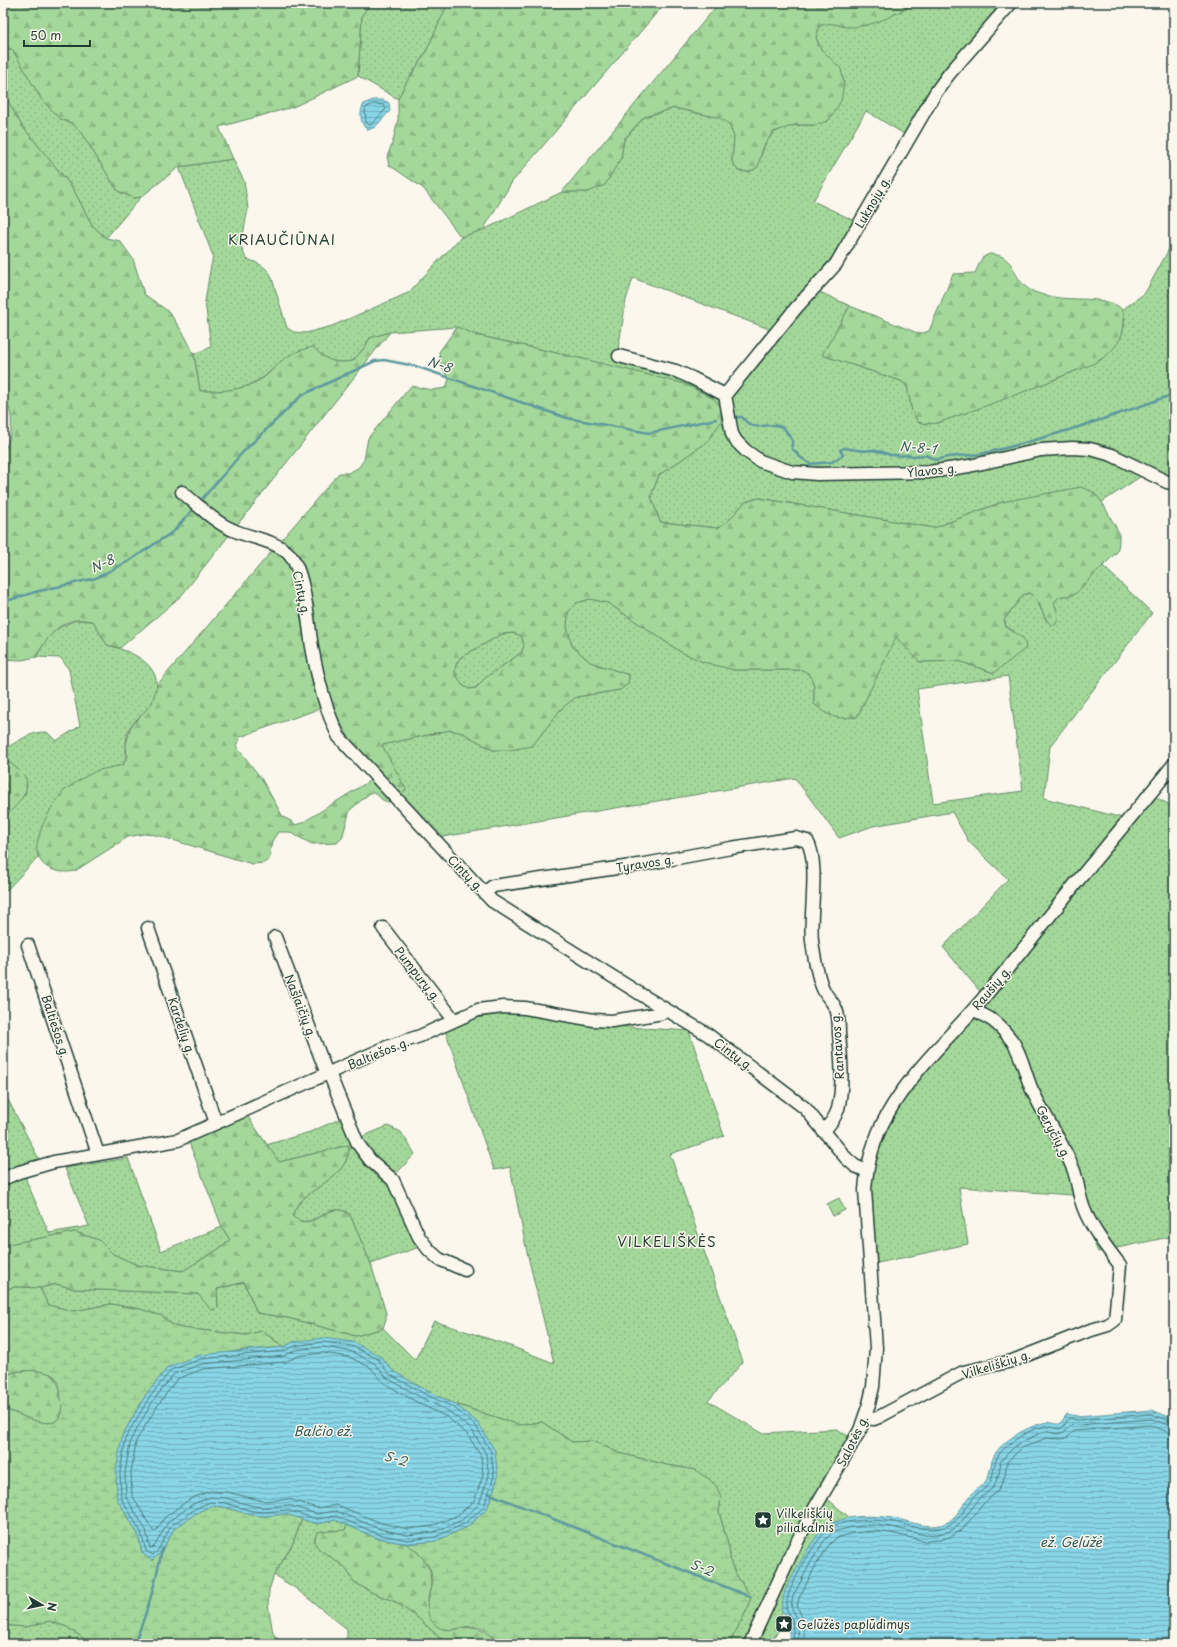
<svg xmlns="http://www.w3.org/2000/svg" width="1177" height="1647" viewBox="0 0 1177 1647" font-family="'Playpen Sans',sans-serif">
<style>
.grass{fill:url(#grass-dots);stroke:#628a67;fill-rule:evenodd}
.forest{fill:url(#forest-firs);stroke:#628a67;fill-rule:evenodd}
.wetland{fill:url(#wetland-marsh);stroke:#628a67}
.pitch{fill:#a4d89a;stroke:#628a67}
.water{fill:url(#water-rules);stroke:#5e989f}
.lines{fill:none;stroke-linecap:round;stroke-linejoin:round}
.shore{stroke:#497a7c;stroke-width:1}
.stream{stroke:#5e989f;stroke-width:2.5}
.minor-casing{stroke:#1f3d34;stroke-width:15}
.minor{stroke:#fbf7ec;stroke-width:12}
.labels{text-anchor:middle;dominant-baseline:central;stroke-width:3;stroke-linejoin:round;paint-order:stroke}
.street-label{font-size:12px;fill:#1f3d34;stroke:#fbf7ec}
.poi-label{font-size:12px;fill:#1f3d34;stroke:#fbf7ec;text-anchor:start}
.water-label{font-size:13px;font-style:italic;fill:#345b58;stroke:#fbf7ec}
.quarter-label{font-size:14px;letter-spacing:1px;fill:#1f3d34;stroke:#fbf7ec}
</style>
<defs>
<pattern id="grass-dots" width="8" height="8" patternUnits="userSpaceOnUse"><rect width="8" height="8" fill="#a4d89a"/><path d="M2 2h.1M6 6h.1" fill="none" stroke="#8dba85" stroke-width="1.8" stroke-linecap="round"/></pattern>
<pattern id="forest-firs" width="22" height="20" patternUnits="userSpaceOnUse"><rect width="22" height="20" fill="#a4d89a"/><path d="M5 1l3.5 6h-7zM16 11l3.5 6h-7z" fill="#8dba85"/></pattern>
<pattern id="wetland-marsh" width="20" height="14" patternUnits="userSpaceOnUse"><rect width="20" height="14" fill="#a4d89a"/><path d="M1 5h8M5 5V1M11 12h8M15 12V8" fill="none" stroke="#8dba85"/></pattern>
<pattern id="water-rules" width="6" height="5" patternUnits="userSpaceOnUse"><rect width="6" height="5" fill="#88d5e7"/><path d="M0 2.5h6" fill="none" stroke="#6faebc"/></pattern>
</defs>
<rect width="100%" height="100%" fill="#fbf7ec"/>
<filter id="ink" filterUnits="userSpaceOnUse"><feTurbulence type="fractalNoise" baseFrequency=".025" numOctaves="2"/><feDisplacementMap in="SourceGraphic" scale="8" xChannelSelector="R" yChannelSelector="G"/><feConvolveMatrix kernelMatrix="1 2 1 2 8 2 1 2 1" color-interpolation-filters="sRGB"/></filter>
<g filter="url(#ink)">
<g class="grass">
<path d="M371,3H448L425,54L406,83L398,99L358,76L362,14Z"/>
<path d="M914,3H1006L906,135L866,111L813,201L857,222L845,242L807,286L850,306L823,355L901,381L907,386L912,411L937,423L1051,381L1101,360L1121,337L1124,327V317L1122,310L1145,293L1174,240V282L1168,296L1174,300V477L1152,469L1102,502L1093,492L1002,502L934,528L759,498L745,502L728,521L718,528L660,522L651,496L659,475L707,442L592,361L476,335L457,327L390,332L370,338L365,347L353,361C334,364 326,361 313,347L281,361L264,377L244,388L223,391H200L194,354L211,347L205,302L209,276L213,256L179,167L233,159L244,181L248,208L241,246L246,259C257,262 265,266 271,275L287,328L294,332L306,333L332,326L408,293L461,237L483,230L562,192H588L621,158L624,140L644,117L674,108L721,118L730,124L734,137L732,161L738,171L749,172C760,165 759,161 763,150C771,124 795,125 817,125L841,69L821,49L816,38L819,26L831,22L849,27L900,12ZM633,278L769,329L724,387L618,351L626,300Z"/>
<path d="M3,46L13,50L42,99L59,118L73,124L82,134L118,191L133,198L141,197L106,238L92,225L72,187L22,126L8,102L3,92Z"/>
<path d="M1102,565L1152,613L1050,746L1044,798L1123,818L982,994L943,947L1008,879L969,842L952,812L873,826L839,838L795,778L436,838L402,796L382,745L450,730L463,733L493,750L531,746L561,709L576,697L620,690L629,675L590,662L572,646L567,627L568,612L577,603L590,599L608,603L681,652L734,670H803L811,676L814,686V704L857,717L896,636L920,662L959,661L994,673L1024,639L1006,626L1004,620L1023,595L1029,593L1035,596L1046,620L1058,613L1054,603C1062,590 1067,600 1076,593ZM1008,676L1023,791L933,803L917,689Z"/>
<path d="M77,620L93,621L107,645C135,652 168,667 153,702C148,711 136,718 130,727C123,738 129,754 123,765L117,767L37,845L39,856L3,894V819L26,792L22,774L3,758V750C17,742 31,731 47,732L56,741L80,726L69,670L61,658L36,657C48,636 53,628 77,620Z"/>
<path d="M513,633L521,635C524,642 525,647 521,653L485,678L475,688L469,689L462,685L455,672L456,664L461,657L502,634Z"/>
<path d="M1153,796L1174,807V1236L1098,1252L1072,1195L959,1187L968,1244L873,1264L870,1174L887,1123L920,1077L994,993Z"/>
<path d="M510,1012L613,1026L689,1031L724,1136L670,1154L743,1362L708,1401L762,1433L837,1429L848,1436L847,1442L818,1491L850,1518L828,1524L785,1592L779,1630L768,1644H729L748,1608L751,1597L737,1576L731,1564L729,1548L719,1512L721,1496L695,1470L667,1465L619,1453L593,1441L572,1442L542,1422L520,1425L455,1404L427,1391L392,1370L380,1356L293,1342L284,1347L262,1331L246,1335L181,1328L171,1324L162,1316L140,1309L111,1304L74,1311L48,1305L40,1288L56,1284L75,1289L198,1294L218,1308L217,1289L244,1282L257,1313L288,1318L356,1336L383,1328L415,1360L434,1321L505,1344L554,1363L527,1252L510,1167L494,1170L445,1030L458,1021Z"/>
<path d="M5,1094L40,1161L28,1164L26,1180L49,1233L89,1226L65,1168L128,1158L161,1251L222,1227L230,1240L217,1250L183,1271L137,1265L113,1254L99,1240L75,1232L3,1245V1185L12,1180L3,1158V1095Z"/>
<path d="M342,1118L354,1140L388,1126L401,1132L415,1154L388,1182L422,1246L371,1264L350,1215C330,1196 313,1235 292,1216C302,1185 350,1182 349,1145L279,1162L266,1145L310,1132Z"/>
<path d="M302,1519L317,1524L335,1520L347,1525L345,1530L341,1531L331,1530L333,1558L345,1567L354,1582L371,1592L396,1602L418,1618L440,1638L450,1644H340L347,1637V1629L295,1588L274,1575L292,1545Z"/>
<path d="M49,1621L67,1627L92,1644H3V1625L26,1627Z"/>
</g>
<g class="forest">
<path d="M3,3H371L362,15L358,76L293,107L219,127L233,159L179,167L141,197L133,198L118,191L82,134L73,124L59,118L41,99L13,50L3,46Z"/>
<path d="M448,3H665L512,182L483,230L461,237L423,188L389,165L387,157L393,141L398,120V99L406,83L425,54Z"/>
<path d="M719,3H914C895,15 873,27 850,27C836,27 836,20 819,26L816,38L821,49L841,69L844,83L841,101L829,120L817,125H795L773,132L763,147L758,167L749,172L738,171L732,161L734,137L729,124L720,118L674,108L644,117L624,139L621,158L605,185L588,192H562Z"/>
<path d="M3,92L22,126L72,187L92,225L106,238L120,241L133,259L144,294L169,312L185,336L194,354L200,391C224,391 243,391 263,378C269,374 274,368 279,363C288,355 301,349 313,347C326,360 333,364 353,361L365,347L370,338L390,332L181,596L120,648L107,645L93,621C88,621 82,619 77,620C57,622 45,641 36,657L22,660L3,659V452C12,440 16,411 3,399Z"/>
<path d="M989,254C1016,255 1010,274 1027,288C1034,293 1044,295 1053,297C1072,301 1101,296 1118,306C1124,310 1124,316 1124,322C1124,338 1114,351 1101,359C1091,366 1077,370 1065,375C1023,393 980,408 937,423L926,424L918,422L912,411L907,386L901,381L822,355L850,306L920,334L929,331L953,274L975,273L982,258Z"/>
<path d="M457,327L476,335L592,361L685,384L714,399L722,408L721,422L707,442L659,475L651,496L660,522L718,528L728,521L745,502L759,498L934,528L1002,502L1081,487L1093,492L1102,502L1119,533V543L1117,552L1076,593C1067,600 1062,590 1054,603C1057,610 1060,619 1055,625H1051C1041,616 1041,599 1029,593L1023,595L1004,620L1006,627L1024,639L1026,648L994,673L959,661L920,662L896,637L857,717C834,719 832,718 814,704V686L811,676L803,670H734L703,662L681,652L608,603L590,599L577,603L568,612L567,627L572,646L590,662L629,675L628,684L620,690L576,697L561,709L532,746L510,750H493L463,733L450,730L382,745L406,789C402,794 393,805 385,801C379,799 378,793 371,792L350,810L342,838L337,843L312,844L289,832H278L272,841L269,859L264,863L252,864L156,835L143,834L128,837L75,871C57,875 34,867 37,844C40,826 52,804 65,790C71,785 92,772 99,770C107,768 115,767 123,765L127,758L126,745L130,728L152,703L157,685L339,473H348L358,468L364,460L368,438L411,386L432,390L446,388L449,379L441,366L439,352ZM513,633L521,636C524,642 525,647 521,653L485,678L476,688L469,689L462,685L455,672L456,664L461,657L502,634ZM327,706L333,708L352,744L379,771L374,778L302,823L295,825L291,821L283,817L261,778L236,746L240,737Z"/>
<path d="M3,758C9,763 18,768 23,774C36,790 13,808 3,819Z"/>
<path d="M246,1114L279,1162L349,1145C350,1182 302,1185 292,1216C314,1236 329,1196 350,1215L371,1264L386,1313V1319L383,1328L356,1336L288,1318L257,1313L244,1282L217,1289L218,1308L211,1310L198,1294L75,1289L56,1284L40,1288L15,1287L3,1290V1245L75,1232L99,1240L113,1254L137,1265L183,1271L217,1250L230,1240L222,1227L188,1140Z"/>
<path d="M18,1371C27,1371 38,1369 46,1371C63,1376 72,1425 47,1423C34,1422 21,1415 9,1411L3,1400L4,1379L9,1374Z"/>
<path d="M347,1525L377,1538L407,1544L421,1555L430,1570L431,1585L427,1604L451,1630C477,1626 480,1624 499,1644H450L440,1638L418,1618L396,1602L371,1592L354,1582L345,1567L319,1549L314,1542L317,1532L345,1530Z"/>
</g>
<g class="wetland">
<path d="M15,1287L40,1288L48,1305L74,1311L111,1304L140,1309L162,1316L171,1324L181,1328L246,1335L262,1331L284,1347L236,1351L168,1367L145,1396L122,1436L127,1517L138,1534L142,1553L161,1552L174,1529L198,1512L211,1506L224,1507L251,1515L265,1516L286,1514L302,1519L292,1545L274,1575L269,1590L268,1604L273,1633L282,1644H92L67,1627L49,1621L26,1627L3,1625V1400L9,1411C30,1418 67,1439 61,1399C60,1391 60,1381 54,1376C46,1369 17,1369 9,1374C5,1377 4,1380 3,1384V1290Z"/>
<path d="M455,1404L520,1425L542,1422L572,1442L593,1441L619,1453L667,1465L695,1470L709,1479L716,1486L721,1496L719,1512L729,1548L731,1564L737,1576L751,1597L748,1608L729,1644H499C494,1639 488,1630 480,1627C463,1622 445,1640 431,1620C421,1605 437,1585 430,1569C425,1558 416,1551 407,1544L436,1541L467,1527L487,1509L498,1477L479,1424Z"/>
</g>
<path class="pitch" d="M839,1198L845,1210L833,1216L827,1204Z"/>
<g class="water">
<path d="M373,100H383L389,103L390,111L375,127L368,130C360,126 359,111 364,104Z"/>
<path d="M323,1338L353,1342L380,1356L392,1370L427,1391L455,1404L479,1424L495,1451L498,1477L487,1509L467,1527L436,1541L407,1544L377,1538L335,1520L317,1524L286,1514L265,1516L251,1515L224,1507L211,1506L198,1512L174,1529L161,1552L152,1561L142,1553L138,1534L117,1499L116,1472L122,1436L145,1396L168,1367L200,1355L284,1347L293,1342Z"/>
<path d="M1152,1410L1174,1419V1644H790L788,1620L781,1609C783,1603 783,1597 785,1591C792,1577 816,1529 830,1524C849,1515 872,1515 892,1518C911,1521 933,1533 951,1520C959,1513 965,1502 972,1494C976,1489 984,1485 987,1479C991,1472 990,1463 994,1456C1001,1441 1027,1427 1043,1423C1049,1421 1055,1425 1060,1424L1067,1414L1077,1416Z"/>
</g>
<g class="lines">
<g class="shore">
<path d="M374,104L384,105L386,109L372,124L369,125L366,122L365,110L367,107Z"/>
<path d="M323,1342L352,1346L378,1359L389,1374L425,1394L453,1407L476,1426L491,1452L494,1476L484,1507L464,1524L435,1537L407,1540L378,1534L336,1516L317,1519L287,1510L264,1512L252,1511L225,1503L210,1502L195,1509L171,1526L158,1550L153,1555L146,1551L141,1532L121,1498L120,1472L126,1437L149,1398L171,1370L201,1359L284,1351L295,1346Z"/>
<path d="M323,1347L350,1351L374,1363L387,1378L422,1398L450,1412L472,1430L486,1454L489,1476L479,1504L462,1520L434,1532L407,1535L380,1529L336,1511L317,1514L288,1505L264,1507L253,1506L226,1498L210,1497L193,1504L168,1522L154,1547L150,1548L146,1530L126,1497L125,1472L131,1439L153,1401L174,1374L202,1364L284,1356L296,1350Z"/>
<path d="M323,1353L349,1357L370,1367L384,1383L420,1404L447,1417L467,1434L481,1456L483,1475L474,1501L458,1515L432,1526L408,1529L381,1523L337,1505L317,1508L289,1499L264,1501L227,1492L210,1491L190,1499L165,1517L156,1531H153L132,1495L131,1473L136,1441L158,1405L177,1379L203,1369L285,1362L298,1356Z"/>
<path d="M794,1644L792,1619L786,1608C787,1603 787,1598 789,1593C794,1579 818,1534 831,1527C847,1519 876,1519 894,1522C912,1526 929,1533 947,1526C960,1521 966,1506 975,1496C980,1491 988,1488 991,1481C994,1473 994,1460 1000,1453C1011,1441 1028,1430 1044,1426C1050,1425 1056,1431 1062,1428C1065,1426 1066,1421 1069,1418L1077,1420L1151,1414L1174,1422"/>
<path d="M799,1644L797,1618L791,1607L793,1596L811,1562L824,1541L833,1532L852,1527L874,1525L892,1527L925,1535L939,1534L950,1531L958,1526L979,1499L994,1487L999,1473L1001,1461L1009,1452L1019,1443L1045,1431L1057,1434L1064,1432L1072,1424L1078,1425L1151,1419L1174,1427"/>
<path d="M805,1644L802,1617L797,1606L799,1598L816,1565L829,1545L836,1538L853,1533L874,1531L891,1533L925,1541L940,1540L952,1536L962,1530L984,1503L999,1490L1005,1475L1007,1462L1013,1456L1022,1448L1046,1438L1062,1439L1068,1437L1074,1431L1150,1425L1168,1432L1174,1433"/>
</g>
<g class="stream">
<path d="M736,417H742C757,437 766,418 784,428L792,440V449C796,451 796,453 799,456C802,459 807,461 810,464L832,462L843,455L840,450L844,448L864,451L871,450L882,452L890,455H895L901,456L906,455L914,456L925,455L937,460C952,454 970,457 985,453C1049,438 1112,417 1174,394"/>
<path d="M202,499L243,452L302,395L375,361L384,360L415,366L567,418L649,433L716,419"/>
<path d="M3,602L35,592L96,578L129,561L174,531L192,510"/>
<path d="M490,1494L751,1597"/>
<path d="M134,1644C147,1614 156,1581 162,1549"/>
</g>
<defs>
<g id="minor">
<path d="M619,356L676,371L692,378L725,395"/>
<path d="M725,395L732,434L736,441L746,451L760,461L792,472L817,474L929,472L969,466L1041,450L1072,448L1090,449L1112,455L1167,482L1174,484"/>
<path d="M725,395L796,308L836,264L936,92L949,74L1011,3"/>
<path d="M182,492C198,505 214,522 233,530C250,538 275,540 289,554C305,571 308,623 312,647C318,679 325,709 339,737L492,901L645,997L707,1034L805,1108L846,1158L855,1166L867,1171"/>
<path d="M485,893L493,886L645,864L731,848L796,838L807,841C820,862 809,916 812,941C814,956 817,977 824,991C827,997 833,1002 836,1009C839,1016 839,1025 839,1033C841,1057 844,1084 838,1109C835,1118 830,1125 823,1131"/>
<path d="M148,928L216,1123"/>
<path d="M383,928L454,1020"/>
<path d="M275,937L327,1074"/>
<path d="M28,945L98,1154"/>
<path d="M329,1073L358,1144L370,1160L393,1180L419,1237L429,1250L439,1259L465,1270"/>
<path d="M3,1179L19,1172L54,1162L178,1140L387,1047L420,1036L478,1010L503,1007L525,1008L594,1020L612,1021L657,1014L662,1013L664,1009"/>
<path d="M865,1418L874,1419L879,1417L963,1372L1012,1361L1088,1331L1108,1325L1115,1320L1120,1265C1107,1248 1092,1229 1084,1209C1079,1197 1078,1183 1074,1171C1063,1143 1045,1117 1032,1090C1025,1074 1022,1056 1013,1042C1007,1034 1000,1026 992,1020C986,1016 980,1014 974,1009"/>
<path d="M750,1644L791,1554L809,1518L860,1430L869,1404L873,1387L876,1348L865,1190C867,1164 874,1138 887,1115C911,1072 949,1038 981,1001C1013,962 1045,922 1076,883C1109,843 1142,804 1174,764"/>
</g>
</defs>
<use href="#minor" class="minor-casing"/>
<use href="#minor" class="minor"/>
</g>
</g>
<defs>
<symbol id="sight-square" viewBox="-11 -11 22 22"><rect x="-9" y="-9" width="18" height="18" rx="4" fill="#1f3d34" stroke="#fbf7ec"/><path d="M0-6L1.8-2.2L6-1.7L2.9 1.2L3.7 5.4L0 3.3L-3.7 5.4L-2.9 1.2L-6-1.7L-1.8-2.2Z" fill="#fff"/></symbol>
</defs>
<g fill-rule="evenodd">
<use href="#sight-square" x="753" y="1510" width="20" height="20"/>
<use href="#sight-square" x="774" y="1614" width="20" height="20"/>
</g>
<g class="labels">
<g class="street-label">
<text transform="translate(872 202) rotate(-60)">Luknojų g.</text>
<text transform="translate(932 470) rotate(-6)">Ylavos g.</text>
<text transform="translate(302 593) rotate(78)">Cintų g.</text>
<text transform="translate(645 863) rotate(-9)">Tyravos g.</text>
<text transform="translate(466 873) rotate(46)">Cintų g.</text>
<text transform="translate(418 974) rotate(52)">Pumpurų g.</text>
<text transform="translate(991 988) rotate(-50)">Raušių g.</text>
<text transform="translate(301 1006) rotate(69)">Našlaičių g.</text>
<text transform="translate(56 1026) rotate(72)">Baltiešos g.</text>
<text transform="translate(182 1026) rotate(71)">Kardelių g.</text>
<text transform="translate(837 1046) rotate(-94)">Rantavos g.</text>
<text transform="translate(378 1053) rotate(-22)">Baltiešos g.</text>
<text transform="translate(734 1054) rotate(37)">Cintų g.</text>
<text transform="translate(1054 1132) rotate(62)">Geryčių g.</text>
<text transform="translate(996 1364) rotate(-17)">Vilkeliškių g.</text>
<text transform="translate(852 1441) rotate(-64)">Salotės g.</text>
</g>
<g class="poi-label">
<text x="776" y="1513">Vilkeliškių<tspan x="776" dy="14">piliakalnis</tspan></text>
<text x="797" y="1624">Gelūžės paplūdimys</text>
</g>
<g class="water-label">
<text transform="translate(440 364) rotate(19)">N-8</text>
<text transform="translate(918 447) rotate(5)">N-8-1</text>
<text transform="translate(102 563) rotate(-25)">N-8</text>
<text x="323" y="1430">Balčio ež.</text>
<text transform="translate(396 1458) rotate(16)">S-2</text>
<text x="1071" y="1541">ež. Gelūžė</text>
<text transform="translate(702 1567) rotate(22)">S-2</text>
</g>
<g class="quarter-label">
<text x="282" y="239">KRIAUČIŪNAI</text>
<text x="667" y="1241">VILKELIŠKĖS</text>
</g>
</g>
<rect width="1177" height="1647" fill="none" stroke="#fbf7ec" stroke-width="16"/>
<rect x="8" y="8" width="1161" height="1631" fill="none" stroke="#1f3d34" stroke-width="1.5" filter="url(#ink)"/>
<g transform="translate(42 1605) rotate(99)" stroke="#fbf7ec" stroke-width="3" paint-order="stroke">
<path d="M0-3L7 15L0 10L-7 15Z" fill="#1f3d34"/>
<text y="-6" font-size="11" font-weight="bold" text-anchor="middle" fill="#1f3d34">N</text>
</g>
<path d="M24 40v6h66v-6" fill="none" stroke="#1f3d34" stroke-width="2"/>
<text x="30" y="40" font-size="12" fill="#1f3d34" stroke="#fbf7ec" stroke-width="3" paint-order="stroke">50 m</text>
</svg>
